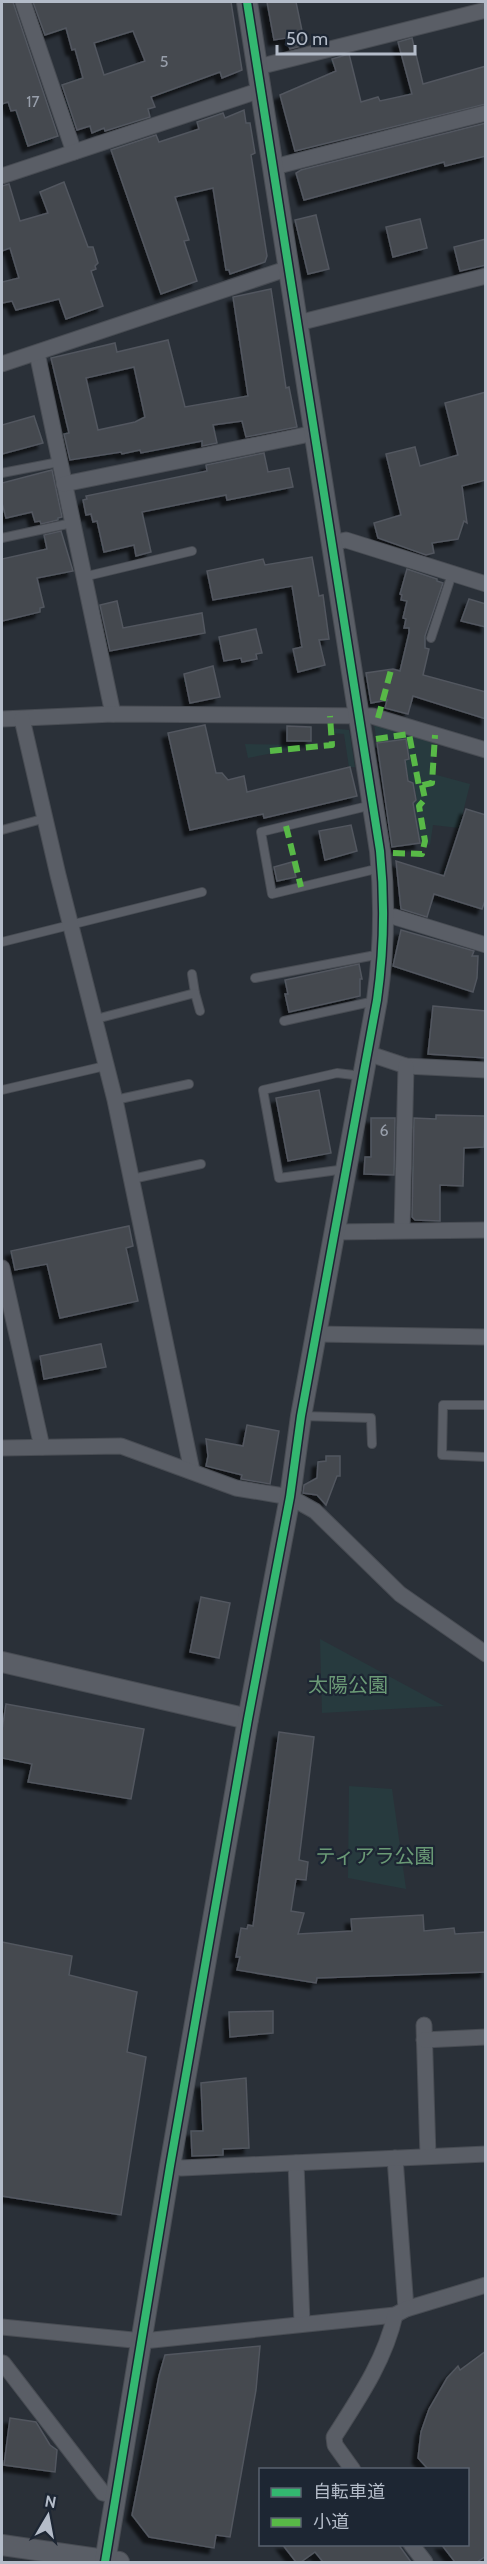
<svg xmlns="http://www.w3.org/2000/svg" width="487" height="2564" viewBox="0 0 487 2564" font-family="Cabin,'Noto Sans JP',sans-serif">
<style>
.green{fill:#273a3e}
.building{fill:#444950;stroke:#52575f;stroke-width:1.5;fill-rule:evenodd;filter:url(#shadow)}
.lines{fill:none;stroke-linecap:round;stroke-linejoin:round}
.service-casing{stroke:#484c53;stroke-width:10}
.minor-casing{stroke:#484c53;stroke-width:17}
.tertiary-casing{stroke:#484c53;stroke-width:22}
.service{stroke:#5a5e66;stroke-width:8}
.minor{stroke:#5a5e66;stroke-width:15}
.tertiary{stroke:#5a5e66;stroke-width:20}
.quiet{stroke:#58b947;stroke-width:6;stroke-dasharray:12 6;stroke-linecap:butt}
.cycleway-casing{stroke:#1d2633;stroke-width:11}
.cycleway{stroke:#33b770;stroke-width:8}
.labels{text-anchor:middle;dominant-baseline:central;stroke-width:4.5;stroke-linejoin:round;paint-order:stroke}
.number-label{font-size:16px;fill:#989fab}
.park-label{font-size:20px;fill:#6b9a76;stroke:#1d2633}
</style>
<defs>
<filter id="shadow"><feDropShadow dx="-5.5" dy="5.5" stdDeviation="1.5" flood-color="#0009"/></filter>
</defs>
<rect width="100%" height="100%" fill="#2a3038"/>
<g class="green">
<path d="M374,724L434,742L433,774L470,784L459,828L433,825L430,845L420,842L414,803L417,800L414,783L409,780L405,760L410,759L406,739L377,743Z"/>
<path d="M331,728L349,730L355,767H349L344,734L331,733Z"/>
<path d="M245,744L313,745L248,758Z"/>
<path d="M320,1639L444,1706L322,1713Z"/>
<path d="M349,1786L392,1789L406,1889L348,1878Z"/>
</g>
<g class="building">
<path d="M2,2H13L58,136L28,146L16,110L11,111L8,102L2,104Z"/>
<path d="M33,2H231L242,70L222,78L220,72L151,97L155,107L148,109L150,117L105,131L104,128L92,133L90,126L77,130L62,85L83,78L75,49L72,50L66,28L45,35ZM133,31L145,61L104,75L94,43Z"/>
<path d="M267,2H296L305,45L290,49L286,38L274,40Z"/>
<path d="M412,38L423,84L486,66V104L295,151L280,95L336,71L332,59L349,54L361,102L378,97L380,101L412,94L398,42Z"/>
<path d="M244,110L246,123H250L255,153L251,155L267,256L265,262L230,274L229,270H226L213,188L175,197L189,240L184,241L197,281L161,294L111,150L156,135L159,142L199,129L197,122L223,113L225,118Z"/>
<path d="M486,123V156L445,166L444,162L304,200L296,173L301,170Z"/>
<path d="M64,182L88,247H93L98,263L95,266L96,269L91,271L103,306L66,319L59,299L16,310L12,301L2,303V282L19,278L10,248L2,251V186L9,184L20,221L48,213L40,192Z"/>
<path d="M316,215L329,269L308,274L295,220Z"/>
<path d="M420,219L427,248L393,257L386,227Z"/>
<path d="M486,239V265L460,271L454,247Z"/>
<path d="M271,289L286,388L289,387L297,427L246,437L242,421L213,425L217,443L202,446V441L141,453L140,450L122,454L121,452L70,460L64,434L69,433L51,358L115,343L117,352L168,340L185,407L248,396L233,297ZM134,367L145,417L135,422L98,430L86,378Z"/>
<path d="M486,392V480L462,486L467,523L464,521L458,539L432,543L434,553L426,555L378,538L374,523L401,515L386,454L415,447L420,466L458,455L445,403Z"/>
<path d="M34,416L43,443L2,454V425Z"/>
<path d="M264,453L268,472L289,468L293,487L227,500L226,495L142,512L151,552L136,556L134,545L104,552L97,521L93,522L91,514L86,515L83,500L87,499L86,496L207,471L206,465Z"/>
<path d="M52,470L62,517L58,518V520L41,524L40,521L35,522L32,512L6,518L2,503V483Z"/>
<path d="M61,531L73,571L37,578L44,607L40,608V612L2,621V559L47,549L44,535Z"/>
<path d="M312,557L319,596L323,595L329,639L319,640L325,665L298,672L293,649L302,647L292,586L213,600L207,571L263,559L265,565Z"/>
<path d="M407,569L437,579V581L443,583L425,636V648L429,649L423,675L486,692V719L413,696L408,714L385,708L387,700L371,703L366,673L393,669L400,671L409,633V628H404L406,619L403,618L407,601L401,600L402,595L400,594Z"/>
<path d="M469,599L486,604V627L461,621Z"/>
<path d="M117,601L123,628L202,613L205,633L110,651L100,605Z"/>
<path d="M256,629L262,653L256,654L257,659L242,662L241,658L224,661L219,637Z"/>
<path d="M213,666L220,697L190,703L184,674Z"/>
<path d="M205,725L216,773H222L228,780L244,776L247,792L350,767L357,796L264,818L263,814L190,830L168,733Z"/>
<path d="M287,726L311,727V741H287Z"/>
<path d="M406,739L409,759L405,760L408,781L413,783L416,800L413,803L420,843L392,847L377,743Z"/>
<path d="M466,809L486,815V898L482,909L434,894L427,917L401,909L396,861L444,876Z"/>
<path d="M351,825L357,851L325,860L319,831Z"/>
<path d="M292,862L296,877L277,881L274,867Z"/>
<path d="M401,930L474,951L472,956H478L477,978L473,992L393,966Z"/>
<path d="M359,964L362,979H360V996L289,1012L285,994H288L285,980Z"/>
<path d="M433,1006L486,1011V1058L428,1054Z"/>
<path d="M319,1090L331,1153L288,1161L276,1098Z"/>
<path d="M436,1115L485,1116L484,1147L464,1148L463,1186L440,1185V1221L415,1220L412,1217L414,1118L436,1119Z"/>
<path d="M371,1118H395L394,1175L364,1174L365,1157H371Z"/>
<path d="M129,1226L133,1246L126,1248L138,1301L60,1318L47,1264L15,1270L11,1251Z"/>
<path d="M101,1344L106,1367L44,1379L40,1356Z"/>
<path d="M247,1425L279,1431L270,1484L241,1479L242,1475L206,1466L208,1456L206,1439L243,1446Z"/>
<path d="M326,1456H340V1476H337L326,1505L317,1495L303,1493L304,1485L317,1478L318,1462L326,1461Z"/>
<path d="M201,1597L230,1603L219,1658L190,1652Z"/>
<path d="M6,1704L144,1729L131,1799L28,1782L32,1764L2,1758V1730Z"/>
<path d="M279,1732L314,1737L299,1860L308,1862L306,1880L296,1879L291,1911L304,1913L298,1934L352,1931L351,1919L423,1915L424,1931L454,1928L455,1934L486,1932V1972L317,1978L316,1983L237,1970L240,1957H236L241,1928L247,1929L248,1925L253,1926Z"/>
<path d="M2,1942L72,1956L69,1975L137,1992L127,2052L146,2057L121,2215L2,2196Z"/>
<path d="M273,2011V2033L230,2037L229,2012Z"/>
<path d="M246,2078L249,2148L223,2149V2155L192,2156L191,2131H203L201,2083Z"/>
<path d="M260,2346L256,2390L230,2537L216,2535L214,2548L149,2537L132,2515L159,2376L165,2355Z"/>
<path d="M486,2351V2556L477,2562H455L441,2544H468V2469H428L418,2458L421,2432L429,2409L447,2378L458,2366L460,2370Z"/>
<path d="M10,2418L36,2422L50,2445L57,2450L55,2472L4,2465Z"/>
<path d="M282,2544H398L411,2562H323L315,2552L301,2562H296Z"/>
</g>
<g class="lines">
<defs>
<g id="service">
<path d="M2,473L59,462"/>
<path d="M2,538L72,523"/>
<path d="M83,577L192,551"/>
<path d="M431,638L452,574"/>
<path d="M372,805L261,832L272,894L380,868"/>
<path d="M2,830L46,818"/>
<path d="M2,942L202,892"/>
<path d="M192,974L195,993"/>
<path d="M255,978L381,954"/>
<path d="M96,1019L195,993L200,1011"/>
<path d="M284,1021L375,1001"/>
<path d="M2,1090L105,1066"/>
<path d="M115,1100L189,1084"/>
<path d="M346,1169L279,1178L263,1090L337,1073L362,1076"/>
<path d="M132,1179L201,1164"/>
<path d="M486,1405H443L442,1455L486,1457"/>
<path d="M302,1416L371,1418L372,1444"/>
</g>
<g id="minor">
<path d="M23,2L74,152"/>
<path d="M258,67L486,10"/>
<path d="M274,167L486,113"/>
<path d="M2,176L261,90"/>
<path d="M298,323L486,276"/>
<path d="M37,353L113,714"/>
<path d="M2,364L289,268"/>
<path d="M64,484L315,433"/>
<path d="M331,543L346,540L486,584"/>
<path d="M2,719L113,714L372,716L486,750"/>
<path d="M22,719L58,875L115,1100L192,1471"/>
<path d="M384,916L395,917L486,945"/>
<path d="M367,1053L406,1066L486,1070"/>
<path d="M402,1230L406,1066"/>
<path d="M335,1232L486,1230"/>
<path d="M2,1268L42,1447"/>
<path d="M317,1334L486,1337"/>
<path d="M2,1448L121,1446L236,1488L290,1497L315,1511L400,1594L486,1654"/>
<path d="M424,2025L428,2156"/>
<path d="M424,2040L486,2037"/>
<path d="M395,2158L406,2309"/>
<path d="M296,2163L302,2323"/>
<path d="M170,2166L182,2168L486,2154"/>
<path d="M2,2327L143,2341L395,2315L406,2309L486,2285"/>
<path d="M3,2363L103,2493L116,2496"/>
<path d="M353,2470L335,2445L334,2437C359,2398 385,2360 395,2315"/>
<path d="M411,2544L425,2562"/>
</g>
<g id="tertiary">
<path d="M2,1662L248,1719"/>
<path d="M2,2545L119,2562"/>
<path d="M105,2562L170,2166L248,1719L290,1497L301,1416L377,1000C384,950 385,901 380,851L247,2"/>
</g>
</defs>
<use href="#service" class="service-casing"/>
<use href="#minor" class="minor-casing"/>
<use href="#tertiary" class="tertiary-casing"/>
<use href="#service" class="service"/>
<use href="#minor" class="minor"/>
<use href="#tertiary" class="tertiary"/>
<g class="quiet">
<path d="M378,718L391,670"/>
<path d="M376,739L409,734L419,786L432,783L435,735"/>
<path d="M270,751L332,745L330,716"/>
<path d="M286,826L301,887"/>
<path d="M393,853L422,854L425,841L419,806L425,799L422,785"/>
</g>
<defs>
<path id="cycleway" d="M105,2562L170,2166L248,1719L290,1497L301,1416L377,1000C384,950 385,901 380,851L247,2"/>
</defs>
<use href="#cycleway" class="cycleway-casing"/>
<use href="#cycleway" class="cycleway"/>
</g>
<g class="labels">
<g class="number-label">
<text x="164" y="61">5</text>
<text x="33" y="101">17</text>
<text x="384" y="1130">6</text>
</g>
<g class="park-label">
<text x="348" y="1685">太陽公園</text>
<text x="375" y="1856">ティアラ公園</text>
</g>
</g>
<rect width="487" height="2564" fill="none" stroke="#b4bcc9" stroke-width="6"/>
<rect x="259" y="2468" width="210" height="78" fill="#1d2633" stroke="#59626f" stroke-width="1.5"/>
<rect x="271" y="2488" width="30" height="9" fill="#33b770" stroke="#59626f" stroke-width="1.5"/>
<text x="313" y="2498" font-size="18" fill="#b4bcc9">自転車道</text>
<rect x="271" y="2518" width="30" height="9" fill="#58b947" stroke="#59626f" stroke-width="1.5"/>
<text x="313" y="2528" font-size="18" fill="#b4bcc9">小道</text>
<g transform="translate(48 2516) rotate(10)" stroke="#1d2633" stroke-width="4.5" paint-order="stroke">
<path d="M0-4.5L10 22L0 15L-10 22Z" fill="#b4bcc9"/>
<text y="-9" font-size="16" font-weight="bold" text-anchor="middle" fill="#b4bcc9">N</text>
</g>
<path d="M277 45v9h138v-9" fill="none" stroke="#b4bcc9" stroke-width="3"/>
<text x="286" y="45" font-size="18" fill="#b4bcc9" stroke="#1d2633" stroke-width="4.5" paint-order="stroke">50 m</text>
</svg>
